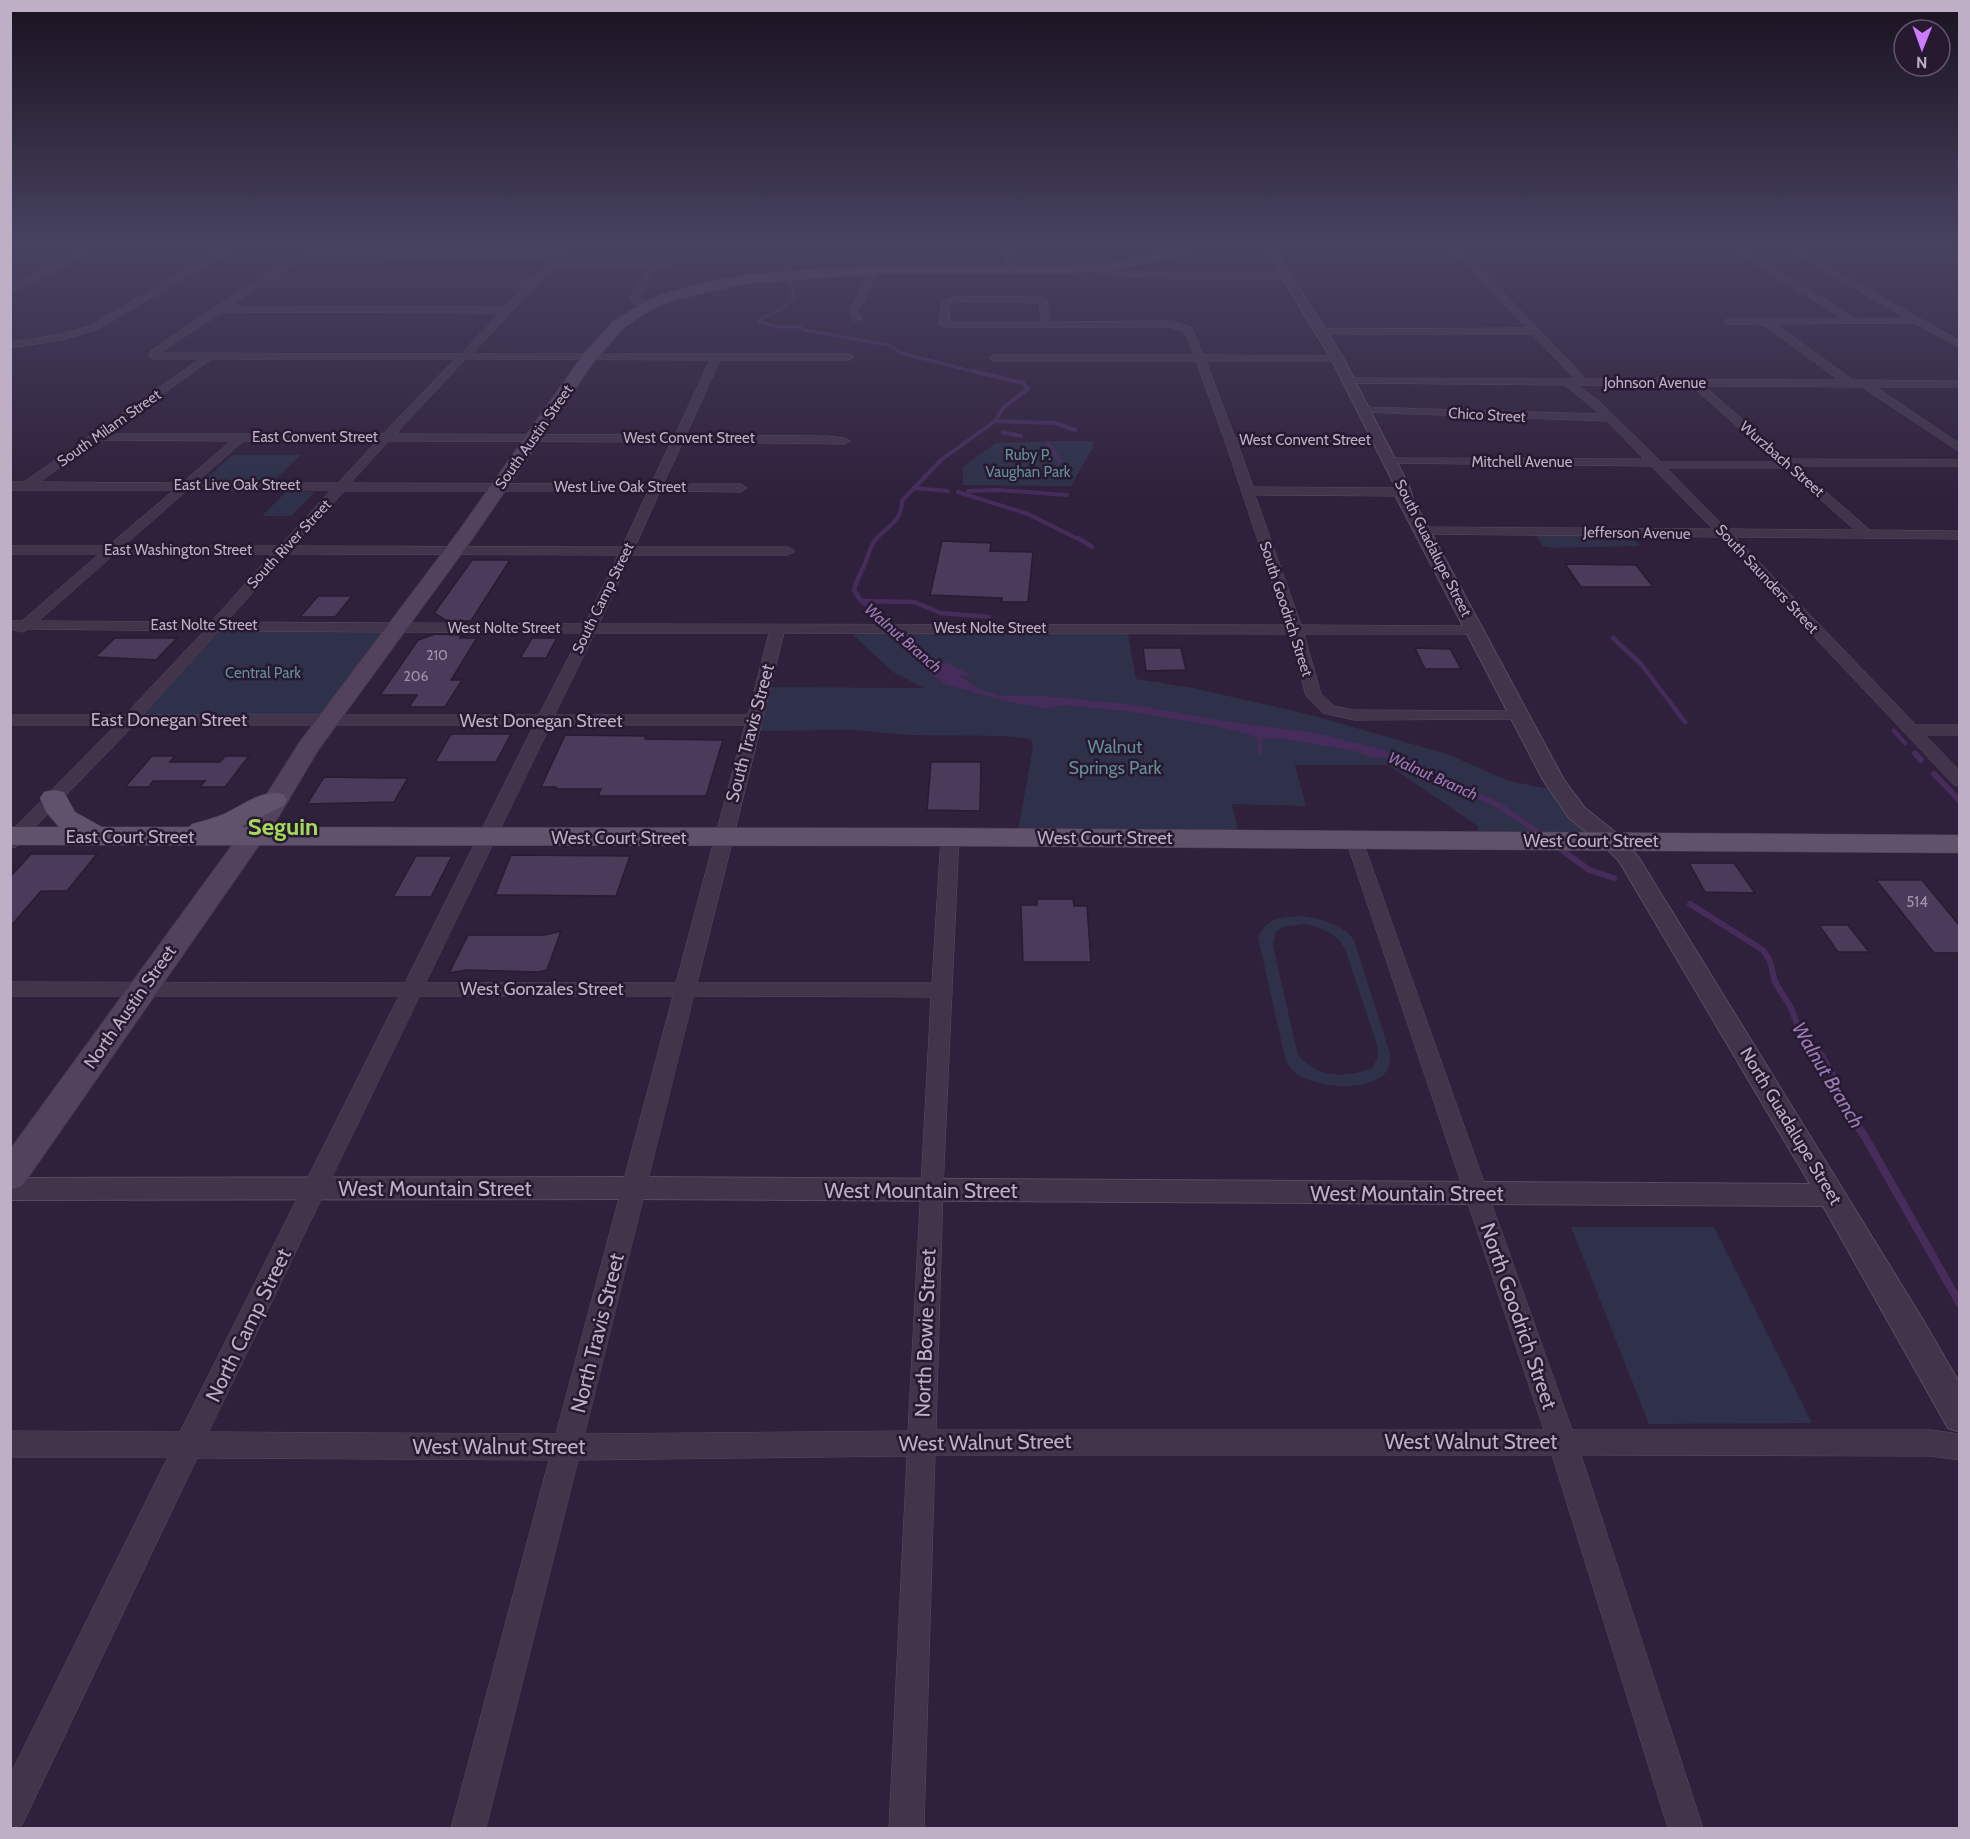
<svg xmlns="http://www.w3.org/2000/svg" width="1970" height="1839" viewBox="0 0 1970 1839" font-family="Cabin,sans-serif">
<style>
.green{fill:#2e3149;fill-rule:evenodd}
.water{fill:#462c5b}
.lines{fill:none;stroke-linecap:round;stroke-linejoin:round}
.stream-far4{stroke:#462c5b;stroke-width:3}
.stream-far3{stroke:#462c5b;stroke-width:4}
.stream-far2{stroke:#462c5b;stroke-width:4.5}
.stream-far1{stroke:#462c5b;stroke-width:6}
.stream{stroke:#462c5b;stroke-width:8}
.building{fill:#4b3a59;stroke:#281b32;stroke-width:1.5}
.minor-casing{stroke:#594c63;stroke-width:1}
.tertiary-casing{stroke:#594c63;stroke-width:2}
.secondary-casing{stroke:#483a51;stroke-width:2}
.primary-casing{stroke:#483a51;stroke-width:1}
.minor{fill:#41344b;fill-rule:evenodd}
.tertiary{fill:#41344b;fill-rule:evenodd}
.secondary{fill:#53425e;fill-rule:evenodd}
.primary{fill:#60526b;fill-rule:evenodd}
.labels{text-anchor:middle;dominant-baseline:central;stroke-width:5;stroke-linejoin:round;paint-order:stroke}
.far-number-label{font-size:14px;fill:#a192ac}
.far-street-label{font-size:15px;fill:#beafc7;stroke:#261930}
.far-park-label{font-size:15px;fill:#648e9a;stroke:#261930}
.number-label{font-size:15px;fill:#a192ac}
.far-water-label{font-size:16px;font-style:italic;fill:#9c7cb6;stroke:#261930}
.street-label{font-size:18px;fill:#beafc7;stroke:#261930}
.park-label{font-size:18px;fill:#648e9a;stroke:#261930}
.water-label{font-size:20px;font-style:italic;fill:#9c7cb6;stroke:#261930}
.near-street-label{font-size:21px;fill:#beafc7;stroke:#261930}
.district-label{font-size:24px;font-weight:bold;fill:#a3da57;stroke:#261930}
</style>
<rect width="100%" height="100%" fill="#2f203b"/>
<g class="green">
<path d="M311,243H557L548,251L552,252L548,257L297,256L308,249Z"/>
<path d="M1063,441H1093V447L1071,486L963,485V467L996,443Z"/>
<path d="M232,455H301L274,481L205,480Z"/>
<path d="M287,491L315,492L291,516H262Z"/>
<path d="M1541,535L1626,536L1633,538L1640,546L1552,548L1543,546L1537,537Z"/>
<path d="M216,625L397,628L328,721L130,720Z"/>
<path d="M855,628H1127L1136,679L1193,688L1311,715L1447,754L1509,781L1561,791L1612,841H1472L1479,827L1388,765H1295L1306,806L1232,804L1240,840L1019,838V826L1033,747L1031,739L1004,736L906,735L854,730L751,731L762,687L924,688L893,672L854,636Z"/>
<path d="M1300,916C1321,919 1340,922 1354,940L1390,1053C1390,1060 1390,1066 1386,1072C1369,1094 1310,1088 1292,1070C1289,1067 1287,1062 1285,1058L1258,937C1266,918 1282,917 1300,916ZM1304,924C1322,928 1336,933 1345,949L1378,1048L1377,1059L1372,1068C1345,1079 1318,1078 1298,1055L1273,946L1276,932L1283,927Z"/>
<path d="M1571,1227H1714L1812,1423L1649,1424Z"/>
</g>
<path class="water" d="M946,662L969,674V677L957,674L977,688L999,696H1045L1136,705L1217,720L1317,733L1385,750L1386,756L1375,758L1354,751L1284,739L1261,738L1216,726L1132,712L1064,705L1046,709L1005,701L941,683V680L930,674V671Z"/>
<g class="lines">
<path class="stream-far4" d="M804,243L805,247L798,250L785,263L794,298L782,309L760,319L759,322L779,327H801L804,330L889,345L901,353L979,373"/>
<g class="stream-far3">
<path d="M995,421L1055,423L1075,430"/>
<path d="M1003,432L1021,436"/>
<path d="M1048,444L1060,461"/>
<path d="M914,488L948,491"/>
<path d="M968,491L997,490L1067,495"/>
<path d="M958,492L1028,514L1080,540"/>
<path d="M875,540C888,526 902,521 902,501L941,460L995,421L1004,407L1028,389L1023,383L973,371"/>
</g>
<g class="stream-far2">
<path d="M877,538C869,547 870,551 866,561C862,571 857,579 854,590L861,601L911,640L941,672"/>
<path d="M1078,538L1092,547"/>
<path d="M861,601L914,602L941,613L989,617"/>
<path d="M1613,638L1641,664L1685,722"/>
<path d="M1894,731L1905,743"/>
<path d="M1259,732L1260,752"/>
<path d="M1378,753L1382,754"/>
</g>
<g class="stream-far1">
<path d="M1378,753L1397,757L1500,806L1542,835"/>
<path d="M1915,753L1921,760"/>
<path d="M1934,774L1960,801"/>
<path d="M1558,847L1589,870L1614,878"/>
<path d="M1690,904L1763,950L1770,961L1775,982L1791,1008L1799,1029"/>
</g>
<path class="stream" d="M1799,1028L1803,1039L1821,1056L1832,1075L1837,1097L1865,1137L1960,1304"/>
</g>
<g class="building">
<path d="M942,541L991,543L990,551L1033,552L1028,602H1002V598L930,595Z"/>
<path d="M472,560H510L471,621H447L434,613Z"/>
<path d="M1565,564L1636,565L1653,587H1581Z"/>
<path d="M318,596H352L335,617H300Z"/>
<path d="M435,634L462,635L460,638H477L451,680H462L445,707H409L417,695H380L418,640Z"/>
<path d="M115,638H177L156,660L95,657Z"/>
<path d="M532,638H557L546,658H520Z"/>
<path d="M1143,648H1181L1186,670L1146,671Z"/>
<path d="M1415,648L1450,649L1461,669H1425Z"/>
<path d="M451,734H511L496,762H435Z"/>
<path d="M565,735L646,736L645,739L723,740L706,796H598L601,789H556V787H541Z"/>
<path d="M152,756H175L170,762H220L225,756H249L225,787H200L205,781H153L149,787H125Z"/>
<path d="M931,762H981L980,811L927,810Z"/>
<path d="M324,777L386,778H408L394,802L307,804Z"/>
<path d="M31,854H97L67,891H41L10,927V877Z"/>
<path d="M511,855L630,856L616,896L495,895Z"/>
<path d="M416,856H452L431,897H393Z"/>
<path d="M1689,863H1734L1755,893L1705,892Z"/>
<path d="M1876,880H1922L1959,925V953H1934Z"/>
<path d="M1037,899H1073L1074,906H1087L1091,962H1023L1021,905H1037Z"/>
<path d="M1819,925H1848L1869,952H1838Z"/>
<path d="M561,931L547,970L538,972L467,970L449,973L468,935H545Z"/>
</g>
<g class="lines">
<defs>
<g id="minor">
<path d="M92,243H101L64,267L10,292V286L58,263Z"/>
<path d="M229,243H237L226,254L98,329L62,340L10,348V342L61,334L92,325L220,250Z"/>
<path d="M1005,243H1013L1015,271L1011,273L1007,271Z"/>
<path d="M1442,243H1450L1479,267L1586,379L1839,380L1764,325L1725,324V320L1728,319H1844L1737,253L1736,251L1740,249L1857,319L1906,318L1776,243H1785L1960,341V348L1915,323L1775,324L1853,380L1960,381V387H1876L1960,444V452L1862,387L1704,386L1788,459L1960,460V466H1796L1870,530L1960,531V539L1735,537L1916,725H1960V735H1925L1960,771V786L1954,785L1720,537L1418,534L1417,531L1423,527L1713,529L1651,466L1385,463L1383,461L1389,458L1644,459L1607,421L1360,412L1359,410L1364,407L1600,414L1565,385L1346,383V379L1350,378L1575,379L1532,334H1319V330L1322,329L1527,328L1473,271ZM1578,385L1692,386L1777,462H1661L1600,402ZM1667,468H1785L1855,530L1727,529Z"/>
<path d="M1938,243H1948L1960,248V253Z"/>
<path d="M560,250L567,252L556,264L670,265L674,267L670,269H655L638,298L654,303L655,305L651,308L634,304L629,299L647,269L552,268L472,354H849L854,357L849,360H720L686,435L826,436L844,438L850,441L844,444L683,442L663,484H741L747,488L741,492L660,491L635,547H788L795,551L788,555H631L599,624L1286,625L1225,441L1196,361H994L989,358L994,355H1194L1185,332L1170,327H944L939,324L942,302L956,296L1043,297L1047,300L1050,322L1171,321L1192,328L1203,355L1340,356L1342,358L1337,361H1206L1235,438L1378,437L1384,440L1378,443L1238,444L1253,487L1403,488L1409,492L1403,496L1255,495L1301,625L1475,626L1482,630L1475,634H1304L1321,694L1334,706L1354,710L1520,711L1526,713L1528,716L1526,719L1354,720L1323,713L1306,696L1289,634L784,633L697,983H932L941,837L944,833H956L959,837L943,1189L936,1430H1544L1346,840L1349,836H1361L1572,1430H1930L1960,1434V1460L1930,1456L1581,1455L1703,1828H1668L1552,1455H935L924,1828H889L907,1456L578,1460L486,1828H451L549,1460L197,1458L22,1825L10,1828V1775L168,1457H10V1431L180,1432L399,996H10V982L405,983L534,725H134L16,847L10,848V832L116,725H10V715H125L204,631L29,629L22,632L10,629V621H22L99,554H10V546H108L174,490H10V482H24L200,359H153L148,356L151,351L215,307L295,258L555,256ZM550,260L531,280H270L297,262ZM262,286H526L505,307L231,306ZM957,302L1039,303L1041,322H949L950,304ZM223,312L500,313L461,354L160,353ZM212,359H455L383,434H108ZM466,359L710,360L675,435L396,434ZM99,440L231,441L182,483L40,482ZM244,441H377L338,483H196ZM389,441L671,442L651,484L351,483ZM188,490H331L280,546H124ZM345,491H648L622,547L294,546ZM115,554H272L211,622L39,621ZM287,554L618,555L585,624L227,622ZM219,631L581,633L539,715H143ZM595,633H769L748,715H555ZM551,725H745L676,983H426ZM420,996H673L556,1434L209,1432ZM694,996L931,997L908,1431L585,1434Z"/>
<path d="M1087,265L1114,271L1287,274L1291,277L1287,280L1114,277L1084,269L1083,267Z"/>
<path d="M872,268L879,270L858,311L862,319L854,321L850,311Z"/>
</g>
<path id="tertiary" d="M1261,243H1271L1343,358L1409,486L1413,499L1564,780L1585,808L1620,836L1639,858L1923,1320L1960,1384V1432L1948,1428L1823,1206L633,1199L10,1200V1178L633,1177L1810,1184L1619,861L1604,846L1569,818L1543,780L1397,499L1395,486L1331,358Z"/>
<path id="secondary" d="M1198,243H1215L1162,260L1114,269L1066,273L870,274L748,283L676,299L653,308L624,327L594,361L472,539L318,750L277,819L22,1186L10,1190V1150L252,818L300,742L459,531L583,355L614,321L644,303L667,293L696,285L748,275L870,266H1066L1114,262L1160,254Z"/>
<path id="primary" d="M54,790L64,792L75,812L102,827H189L192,824C203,821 214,818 224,814C243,805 262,789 283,794L287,800L283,806L241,827L950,828L1960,835V853L950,846L10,845V827H59L46,812L40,798L44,792Z"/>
</defs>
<use href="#minor" class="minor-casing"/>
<use href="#tertiary" class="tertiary-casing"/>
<use href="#secondary" class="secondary-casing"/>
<use href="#primary" class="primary-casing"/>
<use href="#minor" class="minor"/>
<use href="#tertiary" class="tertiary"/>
<use href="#secondary" class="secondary"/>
<use href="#primary" class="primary"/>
</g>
<linearGradient id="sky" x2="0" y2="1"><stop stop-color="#1a1220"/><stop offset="0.49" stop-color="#474260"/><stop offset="1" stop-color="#474260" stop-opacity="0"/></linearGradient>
<rect width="1970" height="500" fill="url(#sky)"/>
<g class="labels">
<g class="far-number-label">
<text x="437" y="655">210</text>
<text x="416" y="676">206</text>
</g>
<g class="far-street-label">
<text x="1655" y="383">Johnson Avenue</text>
<text transform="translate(1487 415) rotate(3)">Chico Street</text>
<text transform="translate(109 428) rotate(-35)">South Milam Street</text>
<text x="315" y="437">East Convent Street</text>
<text transform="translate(534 437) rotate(-55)">South Austin Street</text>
<text x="689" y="438">West Convent Street</text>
<text x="1305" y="440">West Convent Street</text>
<text transform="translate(1782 459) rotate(41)">Wurzbach Street</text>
<text x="1522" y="462">Mitchell Avenue</text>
<text x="237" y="485">East Live Oak Street</text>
<text x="620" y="487">West Live Oak Street</text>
<text transform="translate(1637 533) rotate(1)">Jefferson Avenue</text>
<text transform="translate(289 544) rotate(-47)">South River Street</text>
<text transform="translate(1433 548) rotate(63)">South Guadalupe Street</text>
<text x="178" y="550">East Washington Street</text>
<text transform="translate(1767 579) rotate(47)">South Saunders Street</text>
<text transform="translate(603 598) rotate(-64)">South Camp Street</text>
<text transform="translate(1286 609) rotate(72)">South Goodrich Street</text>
<text x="204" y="625">East Nolte Street</text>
<text x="504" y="628">West Nolte Street</text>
<text x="990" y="628">West Nolte Street</text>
</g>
<g class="far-park-label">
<text x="1028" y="455">Ruby P.<tspan x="1028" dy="17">Vaughan Park</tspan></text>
<text x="263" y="673">Central Park</text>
</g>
<g class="number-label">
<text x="1917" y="902">514</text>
</g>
<g class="far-water-label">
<text transform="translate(903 638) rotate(41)">Walnut Branch</text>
<text transform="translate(1433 776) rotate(24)">Walnut Branch</text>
</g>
<g class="street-label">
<text x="169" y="720">East Donegan Street</text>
<text x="541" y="721">West Donegan Street</text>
<text transform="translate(750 733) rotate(-75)">South Travis Street</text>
<text x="130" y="837">East Court Street</text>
<text x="619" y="838">West Court Street</text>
<text x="1105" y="838">West Court Street</text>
<text x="1591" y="841">West Court Street</text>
<text x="542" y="989">West Gonzales Street</text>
<text transform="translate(130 1007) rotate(-55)">North Austin Street</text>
<text transform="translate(1791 1126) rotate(59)">North Guadalupe Street</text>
</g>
<g class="park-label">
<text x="1115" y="747">Walnut<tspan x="1115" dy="21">Springs Park</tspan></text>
</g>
<g class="water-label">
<text transform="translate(1828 1075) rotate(59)">Walnut Branch</text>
</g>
<g class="near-street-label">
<text x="435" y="1188">West Mountain Street</text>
<text x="921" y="1190">West Mountain Street</text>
<text x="1407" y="1193">West Mountain Street</text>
<text transform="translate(1519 1316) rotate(71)">North Goodrich Street</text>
<text transform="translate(248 1325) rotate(-64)">North Camp Street</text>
<text transform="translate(597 1333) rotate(-76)">North Travis Street</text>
<text transform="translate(925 1333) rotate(-88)">North Bowie Street</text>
<text x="1471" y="1441">West Walnut Street</text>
<text transform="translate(985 1442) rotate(-1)">West Walnut Street</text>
<text x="499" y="1446">West Walnut Street</text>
</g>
<g class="district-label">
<text x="283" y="826">Seguin</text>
</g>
</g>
<rect width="1970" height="1839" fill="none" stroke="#beafc7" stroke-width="24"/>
<g transform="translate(1922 48) rotate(181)"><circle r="28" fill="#261930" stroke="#63556c" stroke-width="1.5"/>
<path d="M0-4.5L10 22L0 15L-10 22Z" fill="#cb7dfe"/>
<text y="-9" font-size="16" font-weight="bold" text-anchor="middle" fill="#beafc7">N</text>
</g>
</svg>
